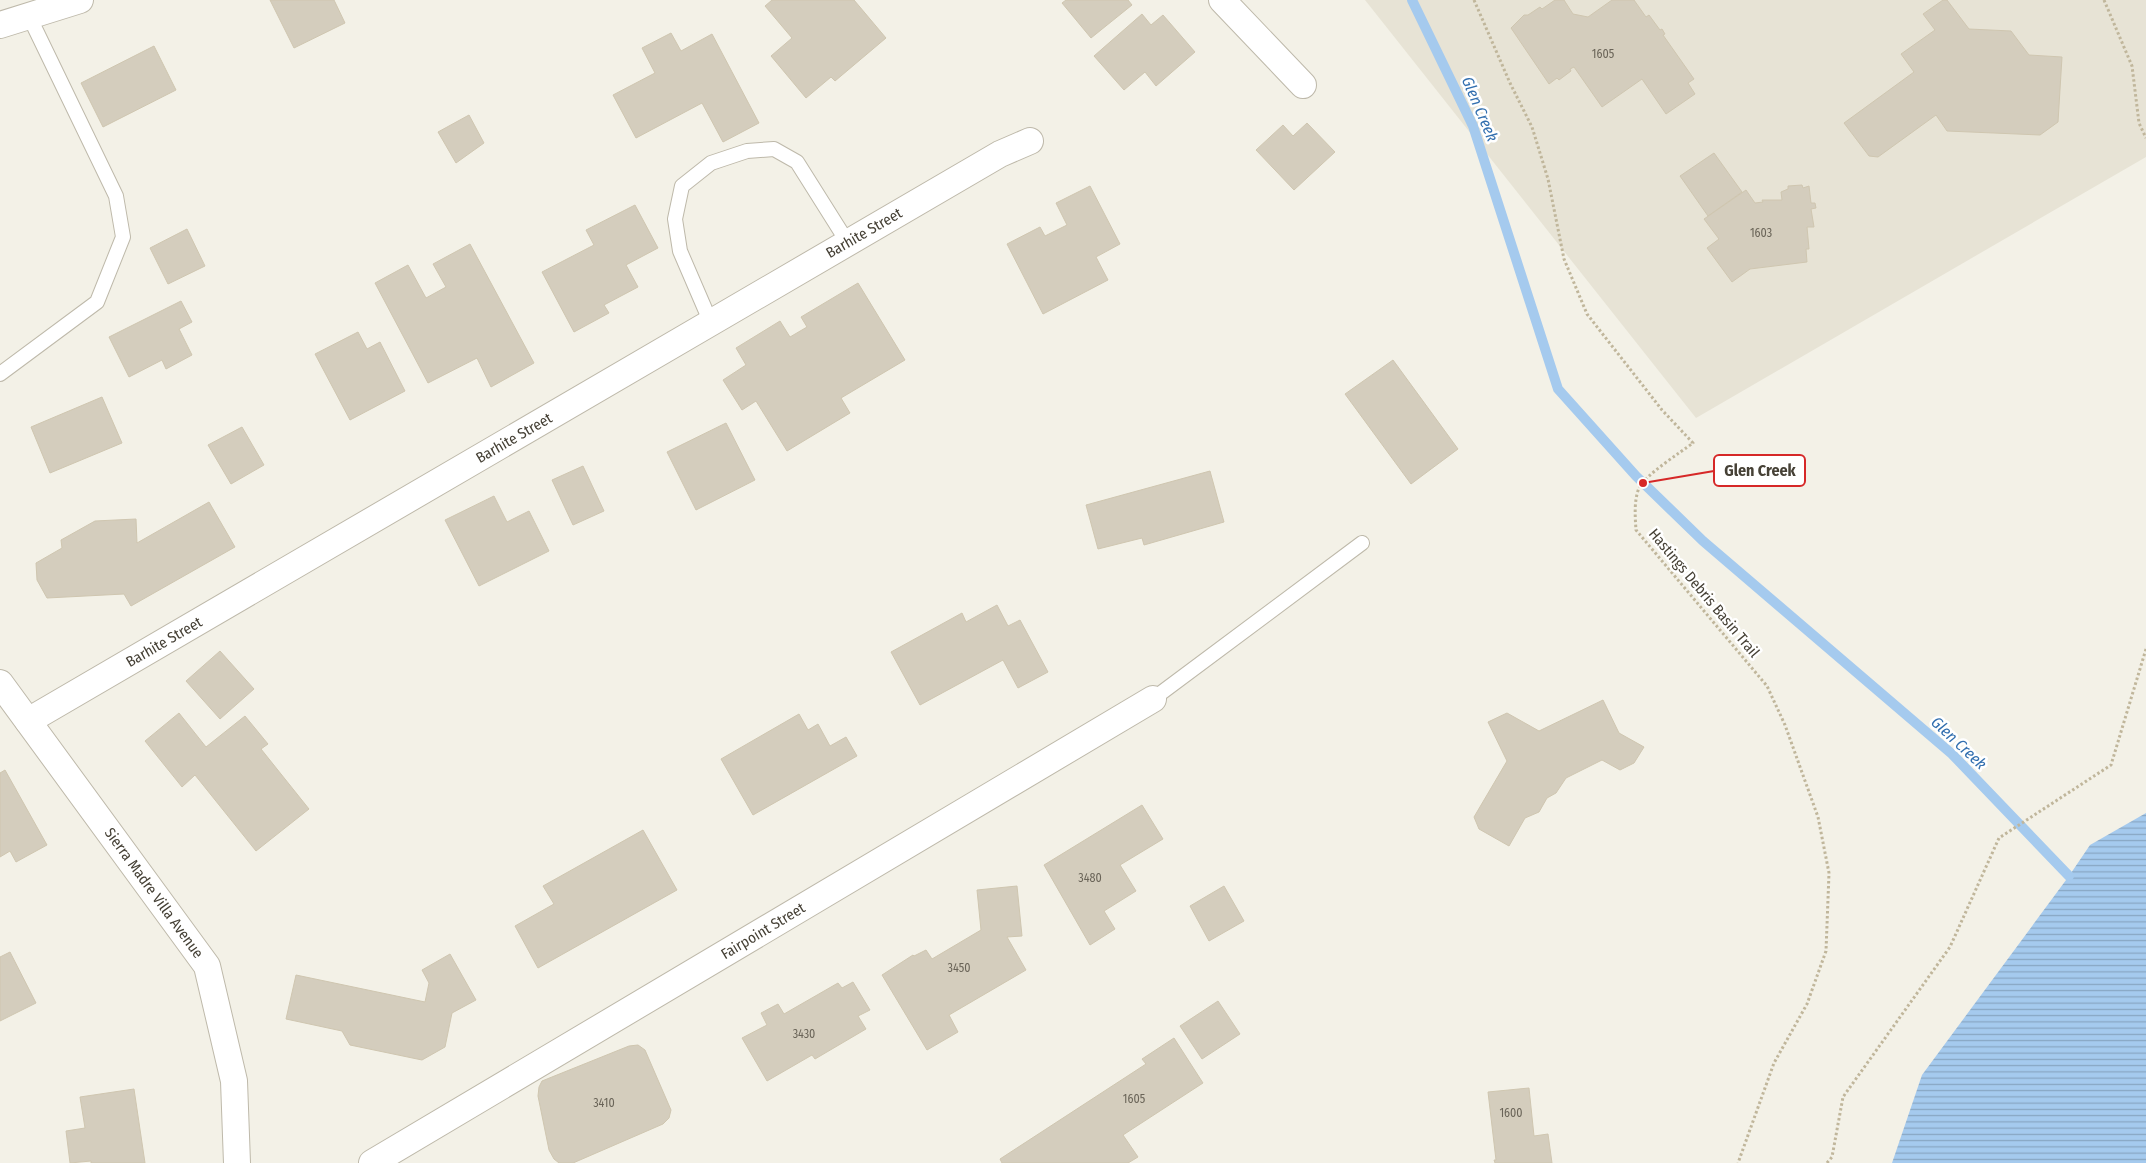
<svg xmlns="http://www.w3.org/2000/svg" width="2146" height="1163" viewBox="0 0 2146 1163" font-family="'Fira Sans Condensed',sans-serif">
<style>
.residential{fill:#e7e3d5}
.water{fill:url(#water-rules)}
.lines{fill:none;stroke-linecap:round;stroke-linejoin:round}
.stream{stroke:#a5caee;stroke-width:10}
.building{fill:#d4cdbd;stroke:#cfc6b0}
.lane-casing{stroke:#beb9aa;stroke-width:16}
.street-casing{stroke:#beb9aa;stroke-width:28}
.path{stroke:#c0b69b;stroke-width:3;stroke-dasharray:2.5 2.5;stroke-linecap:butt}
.lane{stroke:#fff;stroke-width:14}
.street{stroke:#fff;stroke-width:26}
.labels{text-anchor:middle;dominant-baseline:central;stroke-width:5;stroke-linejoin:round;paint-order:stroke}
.number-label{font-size:12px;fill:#6a6458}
.street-label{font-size:15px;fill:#464136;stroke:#fff}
.water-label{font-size:16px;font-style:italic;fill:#326faf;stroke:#fff}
.leader{fill:none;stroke:#d62828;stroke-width:2}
.callout-dot{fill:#d62828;stroke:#fff;stroke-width:2}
.callout{fill:#fff;stroke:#d62828;stroke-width:2}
.callout-label{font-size:16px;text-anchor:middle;font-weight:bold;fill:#464136}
</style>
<defs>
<pattern id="water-rules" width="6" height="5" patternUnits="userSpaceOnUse" patternTransform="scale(1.25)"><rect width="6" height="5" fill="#a5caee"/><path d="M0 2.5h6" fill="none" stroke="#88a6c2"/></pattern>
</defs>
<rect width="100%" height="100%" fill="#f3f1e7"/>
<path class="residential" d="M1365,0H2146V157L1696,418Z"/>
<path class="water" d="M2146,813V1163H1892L1922,1075L2069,876L2090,845Z"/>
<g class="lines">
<path class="stream" d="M1412,0L1473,126L1558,389L1636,476L1703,541L1952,754L2069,876"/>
</g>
<g class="building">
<path d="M270,0H334L345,23L294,48Z"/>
<path d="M772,0H854L886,38L835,81L831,77L806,98L771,56L792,38L765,6Z"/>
<path d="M1066,0H1128L1132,5L1091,38L1062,3Z"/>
<path d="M1555,0H1564L1573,14L1588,17L1612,0H1634L1646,17L1649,15L1660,30L1662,29L1665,34L1663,35L1694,79L1688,83L1695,94L1666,114L1642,79L1602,107L1574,67L1570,69L1571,71L1559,80L1557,78L1549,84L1511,28L1524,15H1528L1540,7L1542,9Z"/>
<path d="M1943,0H1947L1969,29L2011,31L2029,55L2062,57L2058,122L2040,135L1947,131L1936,115L1878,157L1869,156L1844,123L1914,72L1901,54L1935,30L1923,14Z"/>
<path d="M1142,14L1151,25L1163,15L1195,52L1156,86L1145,72L1124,90L1094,56Z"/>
<path d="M671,33L681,51L712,34L759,123L723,142L702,103L636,138L613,95L655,73L642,48Z"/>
<path d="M154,46L176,90L103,127L81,83Z"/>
<path d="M469,115L484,143L456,163L438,132Z"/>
<path d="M1307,123L1335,152L1294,190L1256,150L1283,125L1293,136Z"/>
<path d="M1714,153L1742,192L1708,216L1680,176Z"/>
<path d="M1802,185L1803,188L1809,186L1811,203H1815L1816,208L1811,209L1814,227H1807L1809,249H1806L1807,262L1750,269L1732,282L1707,248L1719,239L1704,219L1746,190L1755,203L1763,202L1762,200H1782L1781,192L1788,189V186Z"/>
<path d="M1090,186L1120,244L1096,257L1108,280L1043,314L1007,244L1040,227L1045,236L1067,225L1056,203Z"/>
<path d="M635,205L658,248L626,265L638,287L604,305L609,313L574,332L542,272L594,245L586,230Z"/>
<path d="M187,229L205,266L168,284L150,248Z"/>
<path d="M470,244L534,363L491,387L477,358L428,383L375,283L408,265L426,298L446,287L433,264Z"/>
<path d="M858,283L905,360L841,398L850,413L787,451L756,401L742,410L723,380L746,365L736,348L780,321L790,337L807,327L801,317Z"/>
<path d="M181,301L192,322L179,329L192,355L166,369L162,360L129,377L109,337Z"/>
<path d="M358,332L367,349L380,342L405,391L350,420L315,354Z"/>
<path d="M1393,360L1458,449L1411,484L1345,394Z"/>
<path d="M102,397L122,443L50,473L31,427Z"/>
<path d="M726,423L755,480L696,510L667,452Z"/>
<path d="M242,427L264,465L231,484L208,445Z"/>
<path d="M583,466L604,511L573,525L552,480Z"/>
<path d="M1210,471L1224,522L1144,545L1142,538L1098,549L1086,505Z"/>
<path d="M494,496L507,522L529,511L549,551L479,586L445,520Z"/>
<path d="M209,502L235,547L131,606L124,594L47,598L37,580L36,563L62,548L61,540L95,521L136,519L137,543Z"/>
<path d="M997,605L1008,626L1020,620L1048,672L1018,688L1003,660L920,705L891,652L962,613L966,622Z"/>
<path d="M220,651L254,689L220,719L186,681Z"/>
<path d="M1603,700L1619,733L1644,747L1634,763L1620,770L1602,760L1566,778L1556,793L1547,798L1539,812L1525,818L1509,846L1479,829L1474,817L1507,761L1488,722L1507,713L1539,731Z"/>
<path d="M179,713L206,747L245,716L268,744L261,749L309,809L256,851L195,775L182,787L145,741Z"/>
<path d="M799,714L808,730L818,724L830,746L846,737L857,756L753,815L721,759Z"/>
<path d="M5,770L47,845L16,862L10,851L0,857V773Z"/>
<path d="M1142,805L1163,839L1120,865L1136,891L1104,911L1115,929L1090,945L1044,865Z"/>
<path d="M643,830L677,890L538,968L515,926L554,904L543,886Z"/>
<path d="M1017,886L1022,936L1007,937L1026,970L949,1015L958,1032L927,1050L882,975L913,955L914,956L926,950L932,959L981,930L977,890Z"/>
<path d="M1224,886L1244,921L1209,941L1190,906Z"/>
<path d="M10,952L36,1003L0,1021V957Z"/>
<path d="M450,954L476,1000L452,1013L445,1047L422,1060L350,1045L342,1031L286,1019L296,975L425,1002L429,983L422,970Z"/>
<path d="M853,982L870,1010L858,1016L866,1029L815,1059L812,1055L767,1081L742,1038L767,1025L761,1013L778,1004L784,1014L838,983L842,988Z"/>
<path d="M1218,1001L1240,1034L1202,1059L1180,1026Z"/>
<path d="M1174,1038L1203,1083L1123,1135L1138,1157L1128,1163H1002L1000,1159L1146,1064L1142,1059Z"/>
<path d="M638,1045L645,1050L671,1110L669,1118L663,1124L573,1163H559L554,1159L549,1150L538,1096L539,1087L542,1081L629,1046Z"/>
<path d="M1529,1088L1534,1136L1548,1134L1552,1163H1495L1494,1160H1496L1488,1092Z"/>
<path d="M134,1089L145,1163H91V1161L70,1163L66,1131L85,1128L80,1097Z"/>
</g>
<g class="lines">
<defs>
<g id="lane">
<path d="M711,323L680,251L675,219L682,186L711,163L747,151L774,149L797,162L848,243"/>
<path d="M0,374L97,302L123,237L116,196L29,16"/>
<path d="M1153,699L1362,543"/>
</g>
<g id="street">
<path d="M1222,0L1303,85"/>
<path d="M0,25L80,0"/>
<path d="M0,683L207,966L234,1081L237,1163"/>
<path d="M28,721L1000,154L1030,141"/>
<path d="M372,1163L1153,699"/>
</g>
</defs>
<use href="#lane" class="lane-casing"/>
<use href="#street" class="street-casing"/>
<g class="path">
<path d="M1474,0L1510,83L1532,127L1548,179L1564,259L1587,314L1662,410L1693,443C1681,452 1645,475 1639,488C1634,500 1635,516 1636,530L1767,686L1785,725L1818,817L1829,873L1826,951L1807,1004L1774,1063L1738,1163"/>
<path d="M2104,0L2132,66L2139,123L2146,138"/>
<path d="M1827,1163L1832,1157L1843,1097L1950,947L1999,838L2111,765L2146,649"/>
</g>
<use href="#lane" class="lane"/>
<use href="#street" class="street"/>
</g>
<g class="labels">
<g class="number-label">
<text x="1603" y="54">1605</text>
<text x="1761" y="233">1603</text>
<text x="1090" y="878">3480</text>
<text x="959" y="968">3450</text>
<text x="804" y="1034">3430</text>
<text x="1134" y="1099">1605</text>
<text x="604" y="1103">3410</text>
<text x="1511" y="1113">1600</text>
</g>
<g class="street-label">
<text transform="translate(864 233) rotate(-30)">Barhite Street</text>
<text transform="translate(514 438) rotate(-30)">Barhite Street</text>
<text transform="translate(1704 593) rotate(50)">Hastings Debris Basin Trail</text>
<text transform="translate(164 642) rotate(-30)">Barhite Street</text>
<text transform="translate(154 893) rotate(54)">Sierra Madre Villa Avenue</text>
<text transform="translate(763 931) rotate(-31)">Fairpoint Street</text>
</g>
<g class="water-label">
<text transform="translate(1480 109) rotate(67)">Glen Creek</text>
<text transform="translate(1959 743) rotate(43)">Glen Creek</text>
</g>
</g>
<path class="leader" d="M1643 483L1714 471"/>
<circle class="callout-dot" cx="1643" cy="483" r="5"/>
<rect class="callout" x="1714" y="455" width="91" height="31" rx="5"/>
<g class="callout-label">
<text x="1760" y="476">Glen Creek</text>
</g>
</svg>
